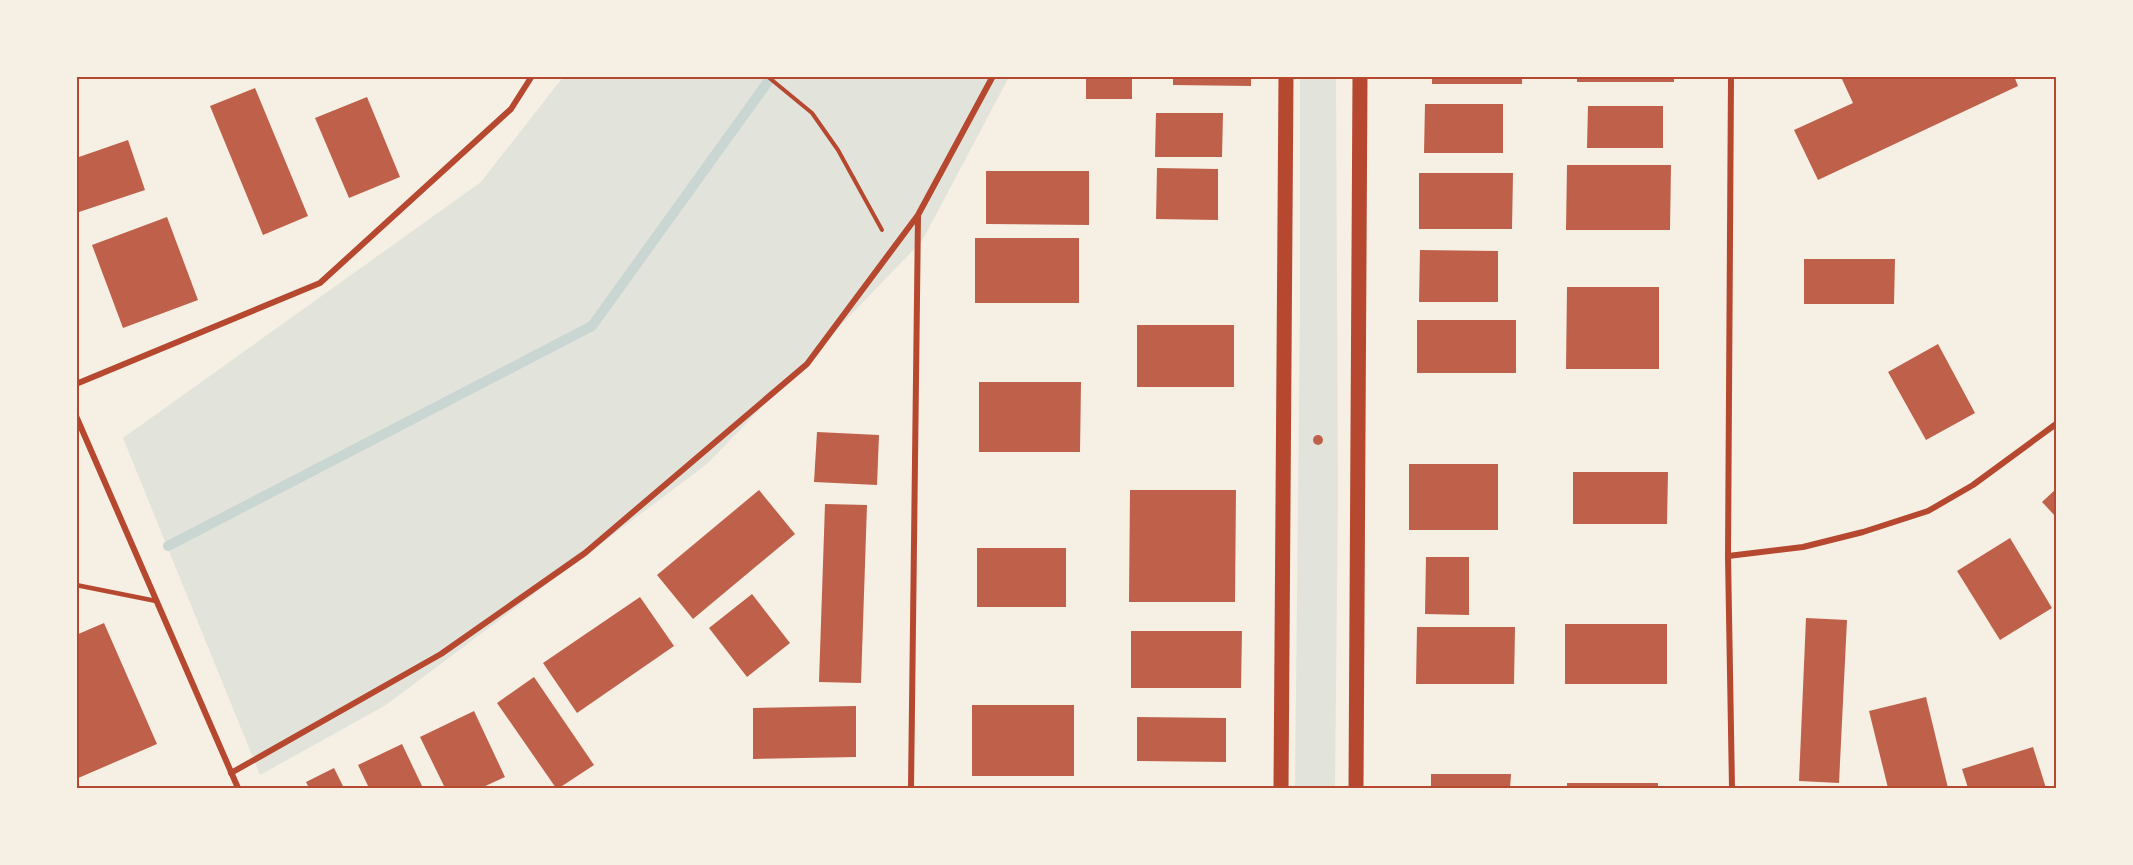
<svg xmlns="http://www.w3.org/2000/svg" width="2133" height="865" viewBox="0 0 2133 865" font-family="'Libre Baskerville',serif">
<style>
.green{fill:#e2e4dc}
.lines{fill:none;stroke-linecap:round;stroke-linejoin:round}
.stream{stroke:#c9d6d2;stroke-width:10}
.building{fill:#bf614a}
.path{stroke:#b5482f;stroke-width:4}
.service{stroke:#b5482f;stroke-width:4.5}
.minor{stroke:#b5482f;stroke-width:6}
.primary{stroke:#b5482f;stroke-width:15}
.neatline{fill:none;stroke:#b5482f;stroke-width:2}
</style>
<rect width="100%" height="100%" fill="#f6efe4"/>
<g class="green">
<path d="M563,77H1009L922,241L707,464L386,705L260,775L123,438L481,182Z"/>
<path d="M1300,77H1336L1338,497L1335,788H1295L1300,309Z"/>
</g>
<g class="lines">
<path class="stream" d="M168,546L592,326L772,76"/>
</g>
<g class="building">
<rect x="1086" y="76" width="46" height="23"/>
<path d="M1173,76H1251V86L1173,85Z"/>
<rect x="1432" y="76" width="90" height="8"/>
<rect x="1577" y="76" width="97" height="6"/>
<path d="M1843,76H2014L2018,86L1818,180L1794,130L1853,103L1841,77Z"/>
<path d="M255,88L308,216L263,235L210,106Z"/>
<path d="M367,97L400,177L349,198L315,118Z"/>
<path d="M1425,104H1503V153H1424Z"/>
<path d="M1588,106H1663V148H1587Z"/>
<path d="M1156,113H1223L1222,157H1155Z"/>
<path d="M128,140L145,190L76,213V158Z"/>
<path d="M1567,165H1671L1670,230H1566Z"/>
<path d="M1157,168L1218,169V220L1156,219Z"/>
<path d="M986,171H1089V225L986,224Z"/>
<path d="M1419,173H1513L1512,229H1419Z"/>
<path d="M167,217L198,300L123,328L92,245Z"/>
<rect x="975" y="238" width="104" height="65"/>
<path d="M1420,250L1498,251V302H1419Z"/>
<path d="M1804,259H1895L1894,304H1804Z"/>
<path d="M1567,287H1659V369H1566Z"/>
<rect x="1417" y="320" width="99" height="53"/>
<rect x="1137" y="325" width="97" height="62"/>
<path d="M1938,344L1975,413L1926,440L1888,372Z"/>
<path d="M979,382H1081L1080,452H979Z"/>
<path d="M817,432L879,435L877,485L814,482Z"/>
<circle cx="1318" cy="440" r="5"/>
<rect x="1409" y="464" width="89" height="66"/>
<path d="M1573,472H1668L1667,524H1573Z"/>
<path d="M2056,489V517L2042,502Z"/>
<path d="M759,490L795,534L693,619L657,575Z"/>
<path d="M1130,490H1236L1235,602H1129Z"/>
<path d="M825,504L867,505L861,683L819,682Z"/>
<path d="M2010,538L2052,608L2000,640L1957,571Z"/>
<rect x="977" y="548" width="89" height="59"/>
<path d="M1426,557H1469V615L1425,614Z"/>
<path d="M752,594L790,643L747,677L709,628Z"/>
<path d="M640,597L674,646L577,713L543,663Z"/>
<path d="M1806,618L1847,620L1839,783L1799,781Z"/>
<path d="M104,623L157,744L76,779V635Z"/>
<rect x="1565" y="624" width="102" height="60"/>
<path d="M1417,627H1515L1514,684H1416Z"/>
<path d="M1131,631H1242L1241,688H1131Z"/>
<path d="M534,677L594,765L559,788H556L497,703Z"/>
<path d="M1926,697L1948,788H1888L1869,711Z"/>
<rect x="972" y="705" width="102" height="71"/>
<path d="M856,706V757L753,759V708Z"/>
<path d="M474,711L505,777L481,788H445L420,737Z"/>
<path d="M1137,717L1226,718V762L1137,761Z"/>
<path d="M402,744L423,788H369L358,765Z"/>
<path d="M2033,747L2046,788H1968L1962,769Z"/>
<path d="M334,768L344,788H309L306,782Z"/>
<path d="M1431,774H1511L1510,788H1431Z"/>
<rect x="1567" y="783" width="91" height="5"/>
<rect x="1123" y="786" width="103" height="2"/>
</g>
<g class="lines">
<path class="path" d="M767,76L812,113L838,150L882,230"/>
<path class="service" d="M76,585L156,601"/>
<g class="minor">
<path d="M1731,76L1728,556L1732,788"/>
<path d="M76,384L320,283L511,109L532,76"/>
<path d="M76,416L238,788"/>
<path d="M1728,556L1803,547L1863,532L1928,511L1973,485L2056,424"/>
<path d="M231,773L441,654L585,553L807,364L918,215L993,76"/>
<path d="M911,788L918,216"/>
</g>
<g class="primary">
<path d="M1281,788L1286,76"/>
<path d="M1356,788L1360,76"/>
</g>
</g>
<rect width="2133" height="865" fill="none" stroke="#f6efe4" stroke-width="156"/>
<rect x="78" y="78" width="1977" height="709" class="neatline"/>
</svg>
